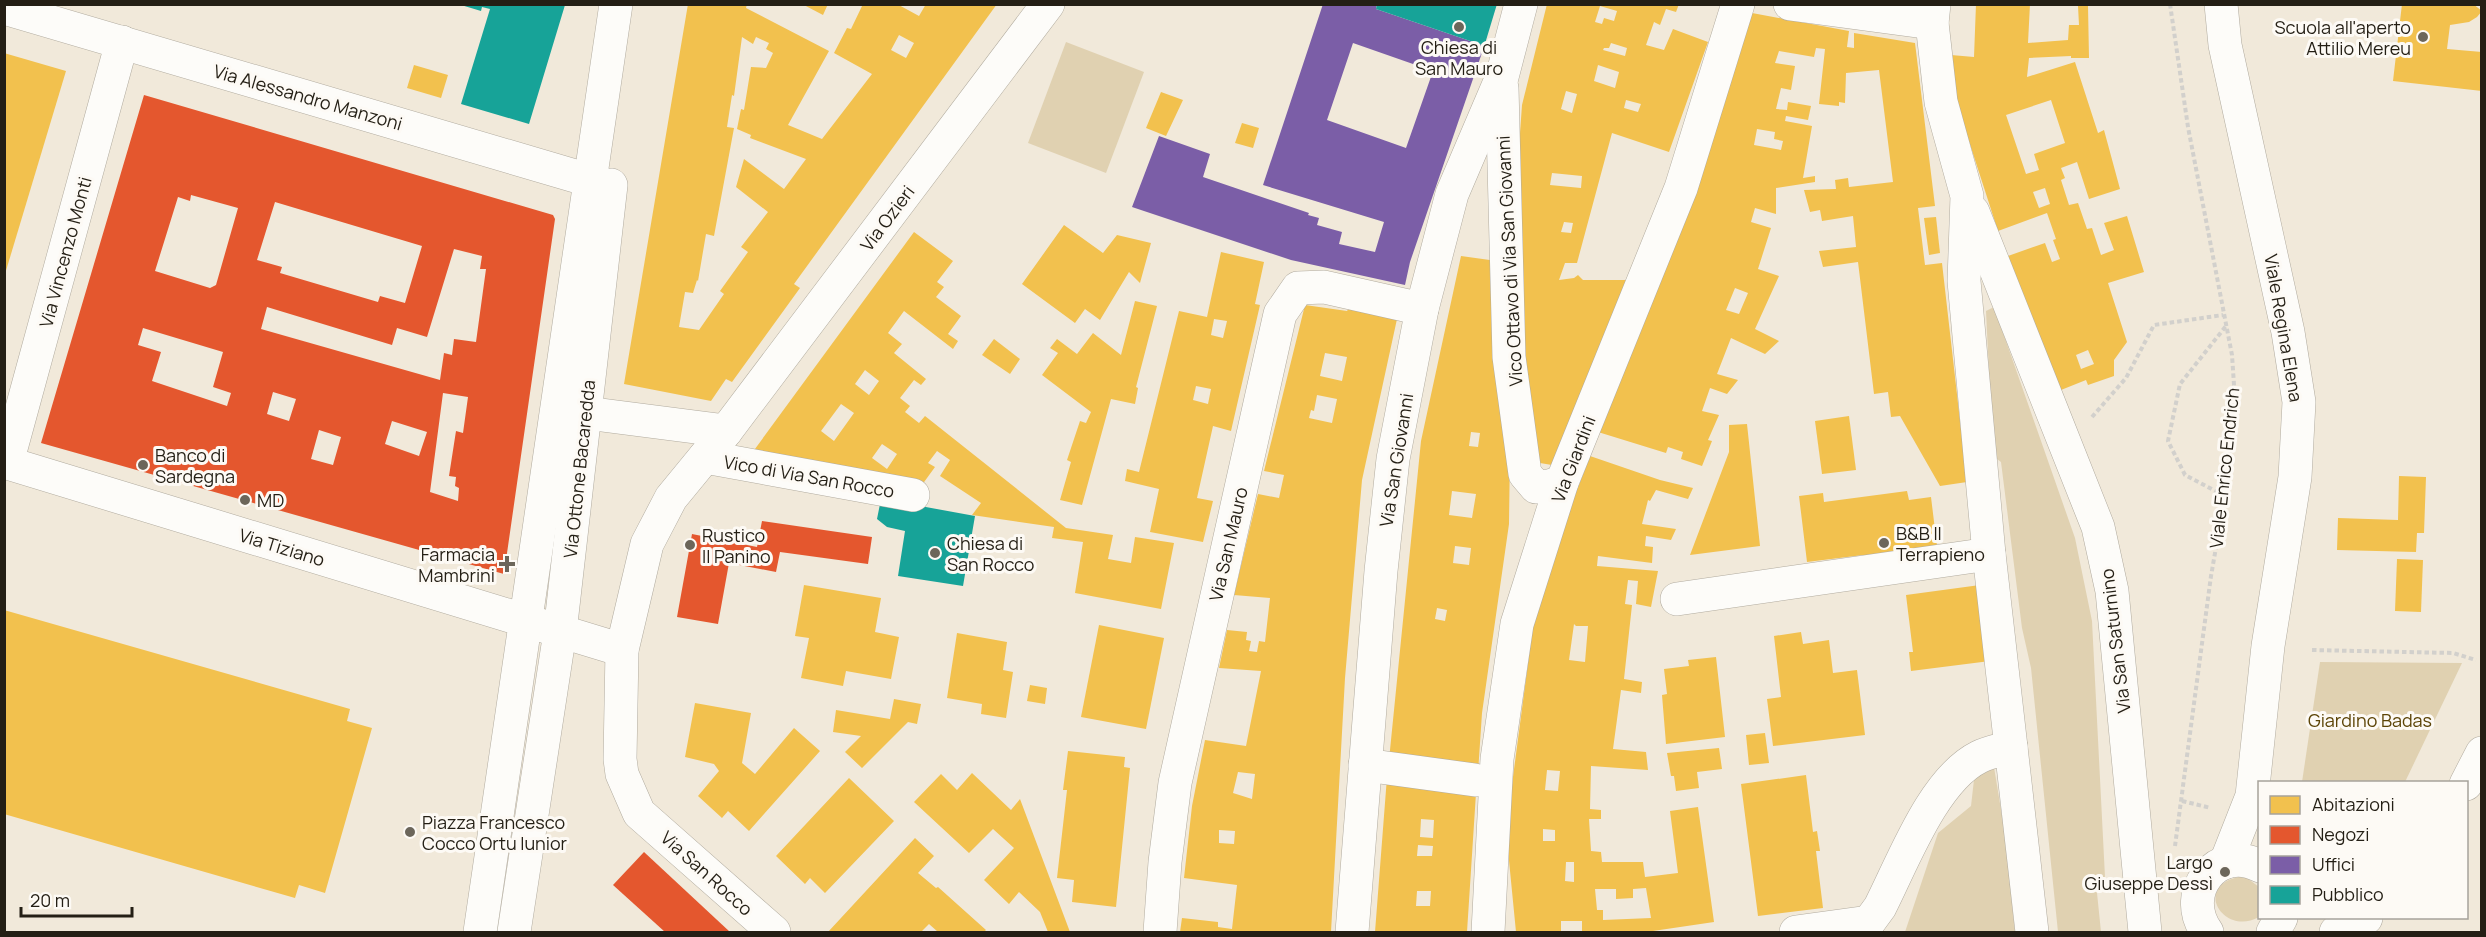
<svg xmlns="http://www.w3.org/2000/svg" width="2486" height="937" viewBox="0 0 2486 937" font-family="Manrope,sans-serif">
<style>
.green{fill:#e0d1b1}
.homes{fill:#f2c14e;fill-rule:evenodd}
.shops{fill:#e4572e;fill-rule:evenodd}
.offices{fill:#7b5ea7;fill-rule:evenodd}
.public{fill:#17a398}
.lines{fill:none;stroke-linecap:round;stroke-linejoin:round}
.minor-casing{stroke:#b1ab9f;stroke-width:34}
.path{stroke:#d2d0cc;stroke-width:4;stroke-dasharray:4.5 3;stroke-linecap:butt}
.minor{stroke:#fdfcf9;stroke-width:33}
.poi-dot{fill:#6c665a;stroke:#fdfaf5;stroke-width:2}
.labels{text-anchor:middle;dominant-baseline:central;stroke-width:6;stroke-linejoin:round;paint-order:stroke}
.poi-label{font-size:18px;fill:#241f15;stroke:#fdfaf5;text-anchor:start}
.street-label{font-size:18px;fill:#241f15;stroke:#fdfaf5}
.park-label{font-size:18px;fill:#5c4406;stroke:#fdfaf5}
</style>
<rect width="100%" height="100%" fill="#f1e9da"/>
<g class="green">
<path d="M1066,42L1144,72L1106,173L1028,143Z"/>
<path d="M1994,307L2075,538L2092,621L2105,877L2096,883L2101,932H2058L2031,668L2022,628L2001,462L1993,456L1986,311Z"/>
<path d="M2320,662L2462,663L2405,782H2302Z"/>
<path d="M1994,767L2005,834L2015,932H1905L1938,833L1971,806L1975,771Z"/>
<path d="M2239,877L2247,878L2259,887V917C2224,937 2192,886 2239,877Z"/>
</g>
<g class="homes">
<path d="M688,4H747L746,8L829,51L788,125L822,139L872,74L834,53L847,28L851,29L863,4H897L919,16L926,4H997L794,284L800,288L732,382L726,379L711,401L624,384ZM899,35L914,43L906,58L891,50ZM742,37L753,44L756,37L769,43L766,49L773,53L766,68L751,67L744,110L741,109L737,129L751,135L750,138L806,159L784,189L744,159L736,187L768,212L741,247L748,252L720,291L724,294L699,330L679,327L685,292L693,293L697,280L698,281L706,234L714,236L734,128L727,127L732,95L734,96Z"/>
<path d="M802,4H828L823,15Z"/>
<path d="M1547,4H1679L1676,12L1666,9L1660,25L1654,22L1646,45L1664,50L1673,29L1708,42L1669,152L1612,133L1577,263H1565L1559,280L1574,278L1578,275L1583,280H1627L1558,466L1534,462L1516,252L1515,203L1522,105ZM1600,6L1617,11L1614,21L1604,18L1602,24L1595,22ZM1611,43L1627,48L1625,56L1603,50L1604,48H1609ZM1598,65L1619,72L1615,88L1594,81ZM1566,91L1577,94L1572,113L1561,109ZM1626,100L1641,104L1638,112L1624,108ZM1552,173L1582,176L1581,188L1550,185ZM1564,222L1573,223L1571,233L1561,232Z"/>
<path d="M1976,4H2030L2028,43L2068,40L2069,25H2079L2078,6H2088L2089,58H2071V56L2029,58L2027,77L2075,62L2098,133L2104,130L2120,189L2089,199L2077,162L2061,168L2065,178L2061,180L2069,205L2078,203L2087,229L2092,228L2101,255L2114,250L2104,223L2127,216L2144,272L2108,283L2127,342L2114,360V376L2088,385L2086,380L2056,392L2008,256L2045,243L2052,262L2060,259L2053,240L2056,239L2047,213L1998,231L1955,98L1951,55L1974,57ZM2051,100L2065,143L2034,154L2039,170L2026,174L2006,115ZM2045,188L2050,204L2039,208L2033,192ZM2088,350L2094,364L2081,369L2076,355Z"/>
<path d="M2402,4H2473L2482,11L2477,17L2469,22L2450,25L2447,49L2482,52V91L2393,81Z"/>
<path d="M1752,13L1849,31L1847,47L1854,48V33L1915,43L1935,206L1918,208L1925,265L1942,263L1967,482L1940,486L1900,416L1891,417L1888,392L1874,394L1858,262L1823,267L1819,251L1856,247L1853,216L1822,221L1820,210L1810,212L1804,190L1836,189L1835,180L1848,178L1849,187L1893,182L1879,70L1846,73L1845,103L1839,102V106L1819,104L1825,49L1816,48L1814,57L1779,51L1775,63L1795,66L1791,90L1781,88L1776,109L1787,110L1788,102L1811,106L1808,120L1786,116L1785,121L1812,126L1803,178L1815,176V182L1776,188V214L1755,208L1751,222L1771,228L1758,269L1779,276L1755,329L1779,341L1765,354L1731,338L1717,374L1738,380L1727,394L1710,388L1702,411L1719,415L1708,440L1712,441L1702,466L1681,459L1683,452L1668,447L1666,453L1598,432ZM1757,129L1775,132L1774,139L1783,141L1781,150L1754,145ZM1735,288L1748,293L1739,314L1726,310Z"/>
<path d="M4,53L66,71L5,274H4Z"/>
<path d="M414,65L448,75L441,98L407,88Z"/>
<path d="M1161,92L1183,100L1166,136L1146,128Z"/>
<path d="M1242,123L1259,128L1253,148L1235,143Z"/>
<path d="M1936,217L1940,253L1929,255L1924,218Z"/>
<path d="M1064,225L1103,253L1117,235L1151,243L1140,283L1129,272L1100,320L1085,309L1075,323L1022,284Z"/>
<path d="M914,232L953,261L937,282L944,287L936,297L961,316L948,334L958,341L953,349L904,311L888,333L902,344L894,353L926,379L921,385L914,380L900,398L910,406L905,412L919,423L925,416L1066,528L1113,535L1108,559L1131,563L1135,537L1174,543L1161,609L1075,593L1083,542L1052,538L1054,527L972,515L981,503L940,476L950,460L937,451L928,463L935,467L919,489L752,453ZM865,370L879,381L869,395L855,384ZM841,404L854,413L834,441L821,431ZM882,444L897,454L887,469L872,458Z"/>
<path d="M1221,252L1264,262L1255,304L1260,305L1231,431L1213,426L1197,498L1213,501L1203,542L1150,532L1159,489L1125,481L1127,469L1139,472L1179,311L1207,317ZM1214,319L1227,321L1223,338L1211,335ZM1196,386L1211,389L1208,404L1193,400Z"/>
<path d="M1461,256L1497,261L1510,450L1509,524L1482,713L1478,773L1389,760L1421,441ZM1471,432L1480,433L1478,447L1469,446ZM1452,491L1476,494L1472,518L1449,515ZM1455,546L1471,548L1469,565L1453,563ZM1437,608L1447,610L1445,621L1435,619Z"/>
<path d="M1135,301L1157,306L1136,387L1138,388L1135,404L1111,399L1082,505L1060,500L1071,462L1067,460L1080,421L1086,423L1091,412L1042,375L1058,353L1050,348L1057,339L1077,354L1093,333L1121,355Z"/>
<path d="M1305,305L1347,311L1349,308L1397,319L1362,480L1345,678L1331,932H1180L1182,918L1218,922V927L1232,929L1237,885L1184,878L1192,806L1205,740L1246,746L1261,671L1219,668L1227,630L1247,632L1246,640L1251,641L1249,651L1257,652L1259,641L1265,642L1270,598L1234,595L1258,494L1279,498L1284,475L1264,471ZM1325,353L1347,357L1342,381L1320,376ZM1317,395L1337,399L1332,423L1309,418L1311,410L1314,411ZM1238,772L1255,774L1252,799L1233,793ZM1219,830L1235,831L1234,844L1219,843Z"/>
<path d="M994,339L1020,359L1010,374L982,355Z"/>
<path d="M1849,416L1856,470L1822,474L1815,421Z"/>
<path d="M1747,424L1760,546L1690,555L1729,452V425Z"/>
<path d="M1590,456L1660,480L1693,488L1688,499L1656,490L1650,501L1648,500L1642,524L1676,529L1671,540L1646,536L1645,546L1653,547L1652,563L1598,556L1597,566L1658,571L1651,607L1636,604L1638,581L1628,580L1625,604L1632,605L1624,679L1642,682L1641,693L1621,690L1613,749L1646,752L1648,770L1591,766L1590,809L1601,810V819H1589L1591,851L1601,852L1602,862H1643L1645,877L1678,873L1670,811L1698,807L1714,922L1653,931V932H1582V921H1561V932H1516L1506,830L1537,595ZM1574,624L1576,626H1588L1585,662L1569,660ZM1547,770L1560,771L1558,791L1545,790ZM1543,829L1555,830V841H1543ZM1566,862H1574V882L1565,881ZM1646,888L1651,918L1603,920V910H1597L1595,889H1616V899L1633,898V889Z"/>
<path d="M2399,476L2426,477L2424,533H2417L2416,552L2337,550L2338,518L2398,520Z"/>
<path d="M1907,491L1909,500L1931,497L1937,546L1863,559V555L1807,562L1799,496L1823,493L1824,502Z"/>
<path d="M2397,559L2423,560L2421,612L2395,611Z"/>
<path d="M804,585L881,598L875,632L899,637L891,679L846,671L843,686L801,678L809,638L795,636Z"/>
<path d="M1980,585L1990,661L1911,671L1909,652H1913L1906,595Z"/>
<path d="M4,610L350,709L347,721L372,728L325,893L299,885L295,898L4,814Z"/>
<path d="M1099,625L1164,638L1146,729L1081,717Z"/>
<path d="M1801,632L1803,644L1829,640L1833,673L1857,670L1865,735L1773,746L1767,699L1781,697L1774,636Z"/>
<path d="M957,633L1007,642L1003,670L1013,672L1006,718L981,714L982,704L947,698Z"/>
<path d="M1716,657L1725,737L1666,744L1662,695L1667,694L1664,669L1689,666L1688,660Z"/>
<path d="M1030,685L1047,688L1045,704L1027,701Z"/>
<path d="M894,699L921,704L917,724L908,722L862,768L845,752L861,736L833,732L836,710L890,719Z"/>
<path d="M695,703L751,713L742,763L755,774L794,728L820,751L749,831L728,811L722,818L698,796L719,771L714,764L685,757Z"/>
<path d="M1765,733L1769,763L1749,765L1746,735Z"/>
<path d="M1719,748L1722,769L1697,772L1699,788L1676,791L1674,776H1671L1667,753Z"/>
<path d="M1068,751L1125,757L1124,767L1130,768L1116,907L1072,902L1074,880L1057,878L1067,790H1063Z"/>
<path d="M972,773L1011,810L1020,799L1070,932H1048L1040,912L1019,892L1009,904L984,880L1014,848L993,829L969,853L914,802L941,774L957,790Z"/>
<path d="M1806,775L1813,832L1817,831L1820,851H1816L1823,908L1758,916L1741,784Z"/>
<path d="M1387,777L1476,793L1467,932H1375ZM1421,819L1434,820L1433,838L1420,837ZM1418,845L1433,846L1432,856H1417ZM1417,891H1431L1430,906H1416Z"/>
<path d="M849,778L894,821L825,893L810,878L805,884L776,856Z"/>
<path d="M915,838L934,856L918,873L936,888L938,887L986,930L984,932H938L929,924L921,932H828Z"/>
</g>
<g class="shops">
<path d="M144,95L553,215L555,219L504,574L41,443ZM191,195L238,208L216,285L210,288L155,271L178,197L190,201ZM275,202L422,246L405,303L380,296L378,302L280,273L282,267L257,260ZM454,249L482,256L480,269H486L476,342L454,339L452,355L444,353L440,380L261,329L267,307L392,345L397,328L427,337ZM143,328L223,352L213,387L231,393L227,406L152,381L161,352L138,345ZM273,392L296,399L289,421L267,414ZM443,393L468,397L463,433L456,431L449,476L456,477L455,486L459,488L458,501L430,492ZM392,421L427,432L419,456L385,444ZM319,430L341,437L333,465L311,459Z"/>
<path d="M762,521L872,537L868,564L780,552L776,572L729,563L718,624L677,617L692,534L757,547Z"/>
<path d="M644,852L730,932H665L613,885Z"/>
</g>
<path class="offices" d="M1323,4H1377L1376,9L1482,45L1484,47L1410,262L1405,285L1291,260L1132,207L1159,136L1210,154L1203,177L1309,213L1308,215L1319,218L1317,225L1342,232L1339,244L1375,252L1384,222L1263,185ZM1353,43L1433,71L1406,148L1327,120Z"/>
<g class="public">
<path d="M1377,4H1497L1484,47L1482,45L1376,9Z"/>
<path d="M461,5H565L529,124L461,104L490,9L482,7L481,11Z"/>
<path d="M893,501L975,516L963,586L898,576L905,531L887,527L877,519L880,504Z"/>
</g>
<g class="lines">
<defs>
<g id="minor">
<path d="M1790,4L1932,23"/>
<path d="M1934,4L1932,23L1941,102L1967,196L1964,281L1989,554L2032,932"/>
<path d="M2221,4L2225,45L2288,332L2299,402L2295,477L2268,646L2252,796L2226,862"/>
<path d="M4,8L609,186"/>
<path d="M1502,88L1509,357L1525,474L1536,487L1549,486L1562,482"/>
<path d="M1973,212L2098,527L2112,591L2145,932"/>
<path d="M586,413L726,431"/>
<path d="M705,457L913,495"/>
<path d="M4,462L622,650"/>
<path d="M7,463L122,42"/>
<path d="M1677,599L1989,554"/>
<path d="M1365,765L1475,780"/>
<path d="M2466,784L2482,753"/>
<path d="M480,932L616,4"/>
<path d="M514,932L560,632L611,185"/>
<path d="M774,932L639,813L622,774L620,759L622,650L647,544L671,498L726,431L1048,4"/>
<path d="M1160,932L1165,862L1175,783L1280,314L1298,288L1324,287L1422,309"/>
<path d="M1352,932L1381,571L1393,459L1422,309L1452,194L1502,77L1521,4"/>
<path d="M1488,932L1497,759L1517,624L1562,482L1681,188L1738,4"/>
<path d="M1796,932L1869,922L1880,907C1903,862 1933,780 1979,757C1989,752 2001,750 2011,747"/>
<path d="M2207,932C2179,893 2217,843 2260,866"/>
<path d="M2273,932L2281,918"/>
<path d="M2336,932L2358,924L2366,918"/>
</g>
</defs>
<use href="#minor" class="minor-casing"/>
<g class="path">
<path d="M2170,4L2188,127L2232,355L2235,400L2225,496L2211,576L2175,846"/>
<path d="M2092,417L2126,378L2154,325L2223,315"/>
<path d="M2225,496L2185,475L2168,441L2180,384L2226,326"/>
<path d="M2312,650L2453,653L2476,660"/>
<path d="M2182,801L2211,808"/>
</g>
<use href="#minor" class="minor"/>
</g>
<g class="poi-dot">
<circle cx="1459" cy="27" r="6"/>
<circle cx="2423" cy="37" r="6"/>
<circle cx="143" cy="465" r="6"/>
<circle cx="245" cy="500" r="6"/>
<circle cx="1884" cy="543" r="6"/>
<circle cx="690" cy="545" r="6"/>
<circle cx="935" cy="553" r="6"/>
<path d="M504 555h6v6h6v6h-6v6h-6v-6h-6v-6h6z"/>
<circle cx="410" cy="832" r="6"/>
<circle cx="2225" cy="872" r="6"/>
</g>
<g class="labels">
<g class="poi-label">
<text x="2411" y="27" text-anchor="end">Scuola all'aperto<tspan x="2411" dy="21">Attilio Mereu</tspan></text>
<text x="1459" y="47" text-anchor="middle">Chiesa di<tspan x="1459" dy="21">San Mauro</tspan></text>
<text x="155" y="455">Banco di<tspan x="155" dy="21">Sardegna</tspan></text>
<text x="257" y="500">MD</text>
<text x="1896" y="533">B&amp;B Il<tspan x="1896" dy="21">Terrapieno</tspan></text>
<text x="702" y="535">Rustico<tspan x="702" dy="21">II Panino</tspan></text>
<text x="947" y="543">Chiesa di<tspan x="947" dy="21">San Rocco</tspan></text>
<text x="495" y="554" text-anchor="end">Farmacia<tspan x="495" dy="21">Mambrini</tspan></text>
<text x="422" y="822">Piazza Francesco<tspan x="422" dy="21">Cocco Ortu Iunior</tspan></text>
<text x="2213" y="862" text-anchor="end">Largo<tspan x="2213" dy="21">Giuseppe Dessì</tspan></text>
</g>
<g class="street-label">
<text transform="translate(308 97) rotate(16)">Via Alessandro Manzoni</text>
<text transform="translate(887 218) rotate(-53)">Via Ozieri</text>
<text transform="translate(65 252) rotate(-75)">Via Vincenzo Monti</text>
<text transform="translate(1509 261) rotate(-93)">Vico Ottavo di Via San Giovanni</text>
<text transform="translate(2284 328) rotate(80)">Viale Regina Elena</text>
<text transform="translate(1573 459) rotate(-69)">Via Giardini</text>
<text transform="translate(1396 460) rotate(-81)">Via San Giovanni</text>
<text transform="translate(2224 468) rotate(-84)">Viale Enrico Endrich</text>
<text transform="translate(579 469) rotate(-84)">Via Ottone Bacaredda</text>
<text transform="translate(809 476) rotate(10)">Vico di Via San Rocco</text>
<text transform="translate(1228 544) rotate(-77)">Via San Mauro</text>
<text transform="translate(282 547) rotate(17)">Via Tiziano</text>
<text transform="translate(2115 641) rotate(-97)">Via San Saturnino</text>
<text transform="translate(707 873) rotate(42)">Via San Rocco</text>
</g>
<g class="park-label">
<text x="2370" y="720">Giardino Badas</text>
</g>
</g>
<rect width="2486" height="937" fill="none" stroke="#241f15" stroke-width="12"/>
<rect x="2258" y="781" width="210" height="138" fill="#fdfaf5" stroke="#a6a29b" stroke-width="1.5"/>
<rect x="2270" y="796" width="30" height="18" fill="#f2c14e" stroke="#a6a29b" stroke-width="1.5"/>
<text x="2312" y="811" font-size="18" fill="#241f15">Abitazioni</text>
<rect x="2270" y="826" width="30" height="18" fill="#e4572e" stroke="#a6a29b" stroke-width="1.5"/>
<text x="2312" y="841" font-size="18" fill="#241f15">Negozi</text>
<rect x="2270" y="856" width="30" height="18" fill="#7b5ea7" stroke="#a6a29b" stroke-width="1.5"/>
<text x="2312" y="871" font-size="18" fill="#241f15">Uffici</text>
<rect x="2270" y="886" width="30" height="18" fill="#17a398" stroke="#a6a29b" stroke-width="1.5"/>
<text x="2312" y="901" font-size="18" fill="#241f15">Pubblico</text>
<path d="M21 907v9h111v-9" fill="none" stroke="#241f15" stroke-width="3"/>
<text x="30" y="907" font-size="18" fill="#241f15" stroke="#fdfaf5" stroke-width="4.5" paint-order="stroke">20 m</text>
</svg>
